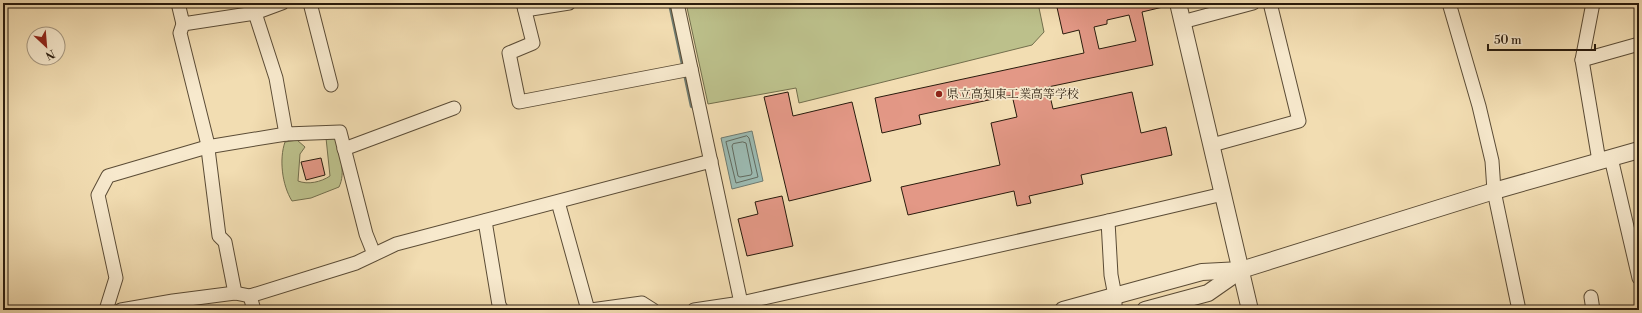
<svg xmlns="http://www.w3.org/2000/svg" width="1642" height="313" viewBox="0 0 1642 313" font-family="'Libre Bodoni','Noto Serif JP',serif">
<style>
.green{fill:#bcc08b;stroke:#726e4c}
.water{fill:#9cbbb3;stroke:#6e7b71}
.lines{fill:none;stroke-linecap:round;stroke-linejoin:round}
.shore{stroke:#626b60;stroke-width:1}
.stream{stroke:#6e7b71;stroke-width:4.5}
.building{fill:#e39886;stroke:#291b0d;fill-rule:evenodd}
.minor-casing{stroke:#5b4c36;stroke-width:15}
.tertiary-casing{stroke:#5b4c36;stroke-width:18}
.minor{stroke:#f7e9cd;stroke-width:13}
.tertiary{stroke:#f7e9cd;stroke-width:16}
.poi-dot{fill:#8f2418;stroke:#f7e9cd;stroke-width:1.5}
.labels{text-anchor:middle;dominant-baseline:central;stroke-width:3.5;stroke-linejoin:round;paint-order:stroke}
.poi-label{font-size:12px;fill:#291b0d;stroke:#f7e9cd;text-anchor:start}
</style>
<rect width="100%" height="100%" fill="#f2ddb2"/>
<filter id="stains"><feTurbulence type="fractalNoise" baseFrequency=".005" numOctaves="4"/><feColorMatrix values="0 0 0 0 .2 0 0 0 0 .09 0 0 0 0 .02 0 0 0 .5 -.17"/></filter>
<radialGradient id="worn" r=".72"><stop offset=".6" stop-color="#630" stop-opacity="0"/><stop offset="1" stop-color="#630" stop-opacity=".3"/></radialGradient>
<g class="green">
<path d="M686,3H1038L1044,32L1032,45L799,103L796,88L708,104Z"/>
<path d="M326,138H335C340,153 346,173 339,187L311,198L292,201C282,185 279,159 285,142L297,140L305,147L300,154L298,181C308,185 321,182 330,176Z"/>
</g>
<path class="water" d="M752,131L763,181L732,189L721,138Z"/>
<g class="lines">
<g class="shore">
<path d="M747,136L749,138L758,177L736,183L726,142Z"/>
<path d="M743,142L746,143L752,173L751,175L740,177L738,176L732,146L733,144Z"/>
</g>
<g class="stream">
<path d="M670,3L692,106"/>
<path d="M3,4L4,3"/>
</g>
</g>
<g class="building">
<path d="M1056,3H1162L1163,7L1142,12L1153,65L1048,87L1053,109L1132,92L1141,133L1166,127L1172,155L1081,175L1083,184L1029,196L1031,203L1017,206L1014,191L908,215L901,187L1000,165L991,123L1017,117L1012,95L919,115L921,124L882,133L875,98L1084,53L1079,30L1063,34ZM1129,15L1136,41L1099,49L1094,27L1107,24V20Z"/>
<path d="M788,92L793,116L852,102L871,181L789,201L764,97Z"/>
<path d="M321,158L325,175L306,180L301,162Z"/>
<path d="M782,196L793,246L747,256L738,219L758,214L755,202Z"/>
</g>
<g class="lines">
<defs>
<g id="minor">
<path d="M178,3L183,24L255,13L282,3"/>
<path d="M310,3L331,85"/>
<path d="M523,3L533,43L509,53L519,102L691,69"/>
<path d="M677,3L741,303V310"/>
<path d="M1449,3L1479,106L1492,161L1494,191L1519,310"/>
<path d="M1593,3L1582,60L1599,161"/>
<path d="M525,10L569,3"/>
<path d="M255,13L276,78L286,134L340,132L366,234L374,254"/>
<path d="M1182,22L1253,3"/>
<path d="M183,24L180,33L207,141L219,236L225,242L235,293"/>
<path d="M1582,60L1639,44"/>
<path d="M1212,145L1299,121L1270,3"/>
<path d="M344,149L454,108"/>
<path d="M1611,158L1639,278"/>
<path d="M558,202L588,310"/>
<path d="M485,221L499,305L502,310"/>
<path d="M1108,221L1111,275L1115,296V310"/>
<path d="M250,296L254,310"/>
<path d="M1591,297L1593,310"/>
<path d="M106,310L116,278L98,195L108,176L207,147L286,134"/>
<path d="M121,310L173,301L235,293L250,296L356,263L396,244L711,161"/>
<path d="M591,310L642,303L653,310"/>
<path d="M694,310L741,303L1108,221L1223,194"/>
</g>
<g id="tertiary">
<path d="M1178,3L1250,310"/>
<path d="M1063,310L1202,272L1241,270L1494,191L1639,150"/>
<path d="M1145,310L1208,293L1241,270"/>
</g>
</defs>
<use href="#minor" class="minor-casing"/>
<use href="#tertiary" class="tertiary-casing"/>
<use href="#minor" class="minor"/>
<use href="#tertiary" class="tertiary"/>
</g>
<circle class="poi-dot" cx="939" cy="94" r="4"/>
<g class="labels">
<g class="poi-label">
<text x="947" y="94">県立高知東工業高等学校</text>
</g>
</g>
<rect width="1642" height="313" fill="none" stroke="#f2ddb2" stroke-width="16"/>
<rect x="4" y="4" width="1634" height="305" fill="none" stroke="#291b0d" stroke-width="2"/>
<rect x="8" y="8" width="1626" height="297" fill="none" stroke="#291b0d"/>
<g transform="translate(46 46) rotate(154)"><circle r="19" fill="#f7e9cd" stroke="#a59780"/>
<path d="M0-3L7 15L0 10L-7 15Z" fill="#8f2418"/>
<text y="-6" font-size="11" font-weight="bold" text-anchor="middle" fill="#291b0d">N</text>
</g>
<path d="M1488 44v6h107v-6" fill="none" stroke="#291b0d" stroke-width="2"/>
<text x="1494" y="44" font-size="12" fill="#291b0d" stroke="#f7e9cd" stroke-width="3" paint-order="stroke">50 m</text>
<rect width="100%" height="100%" filter="url(#stains)"/>
<rect width="100%" height="100%" fill="url(#worn)"/>
</svg>
